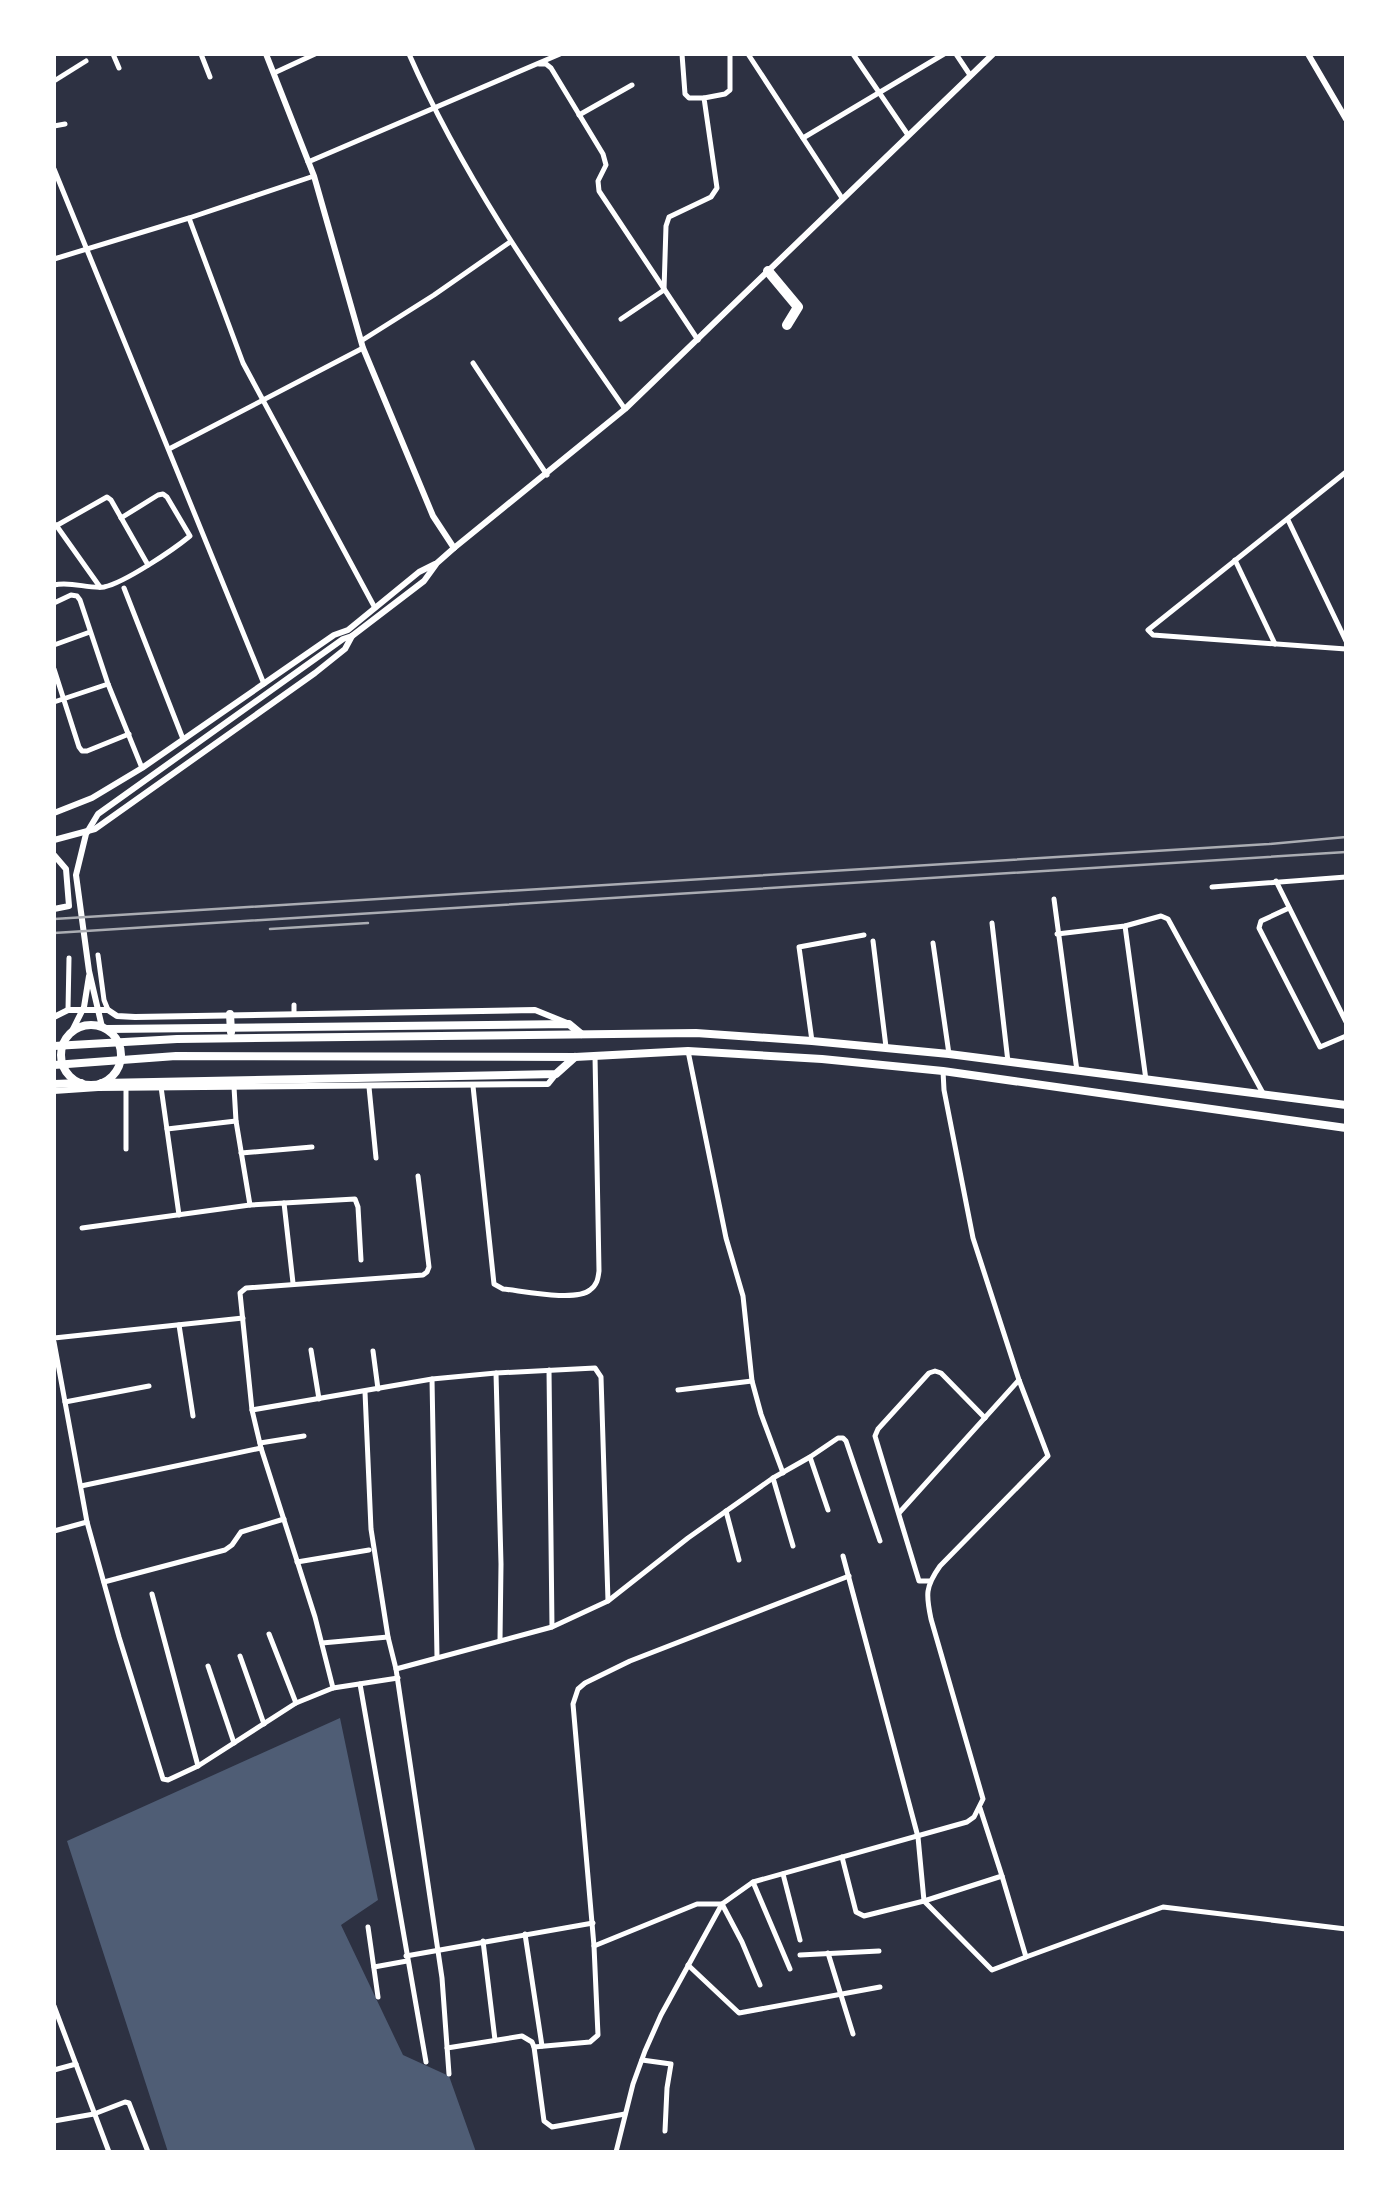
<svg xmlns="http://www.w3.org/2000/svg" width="1400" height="2206" viewBox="0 0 1400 2206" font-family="'Titillium Web',sans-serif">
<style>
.water{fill:#4f5d75}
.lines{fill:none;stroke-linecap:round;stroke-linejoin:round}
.minor{stroke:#fff;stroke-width:5}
.tertiary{stroke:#fff;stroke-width:6}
.primary{stroke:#fff;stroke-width:8}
.motorway{stroke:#fff;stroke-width:10}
.rail{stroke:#abadb3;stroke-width:2.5}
</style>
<rect width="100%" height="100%" fill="#2d3142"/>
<path class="water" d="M340,1718L378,1900L341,1925L403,2055L449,2076L476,2152H168L67,1841Z"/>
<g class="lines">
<g class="minor">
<path d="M113,54L119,68"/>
<path d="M201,54L210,77"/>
<path d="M409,54C465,182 546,295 625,409"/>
<path d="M682,54L685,94L689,98H704"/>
<path d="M748,54L842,198"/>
<path d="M853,54L908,135"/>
<path d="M956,54L970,75"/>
<path d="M539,64H546L551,68L603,154L606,165L598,181L599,191L698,340"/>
<path d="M274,73L315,54"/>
<path d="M54,81L86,61"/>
<path d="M579,115L632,85"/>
<path d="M54,126L65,124"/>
<path d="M803,138L944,54"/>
<path d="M308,162L560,54"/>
<path d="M54,169L264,684"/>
<path d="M189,218L243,363L375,608"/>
<path d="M54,259L189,218L314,176"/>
<path d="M621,319L664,290L666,226L669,217L711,197L717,188L704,98L725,94L730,90V54"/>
<path d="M361,341L434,295L510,242"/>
<path d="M473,363L547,475"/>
<path d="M169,449L363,348"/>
<path d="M1346,472L1148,630L1153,635L1346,649"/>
<path d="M1288,520L1346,641"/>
<path d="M56,525L100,587"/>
<path d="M54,527L107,497L111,500L148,565"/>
<path d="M1235,560L1275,644"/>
<path d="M54,585C71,581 88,589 104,587C124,583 173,550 190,536L167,497L163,494L158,495L121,518"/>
<path d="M124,588L183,739"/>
<path d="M54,603L71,595L77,596L80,600L108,684L142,768"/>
<path d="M54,645L90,632"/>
<path d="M54,669L79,747L82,751H87L129,734"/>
<path d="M54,702L108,684"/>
<path d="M1276,881L1346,1022"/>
<path d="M1212,887L1346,877"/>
<path d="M1054,899L1077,1071"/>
<path d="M1289,908L1261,921L1259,928L1320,1047L1346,1036"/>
<path d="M992,923L1008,1062"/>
<path d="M1125,926L1146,1080"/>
<path d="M1057,934L1125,926L1161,916L1168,919L1264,1095"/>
<path d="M873,941L886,1047"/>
<path d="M933,943L949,1054"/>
<path d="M98,955L104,1000L108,1010"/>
<path d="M294,1005V1013"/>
<path d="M68,1010L69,958"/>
<path d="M812,1041L799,947L864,935"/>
<path d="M688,1051L726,1238L743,1296L752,1381L761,1414L783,1473"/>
<path d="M473,1086L494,1284L503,1289C523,1291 576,1302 590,1290C597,1285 598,1279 599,1271L595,1056"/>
<path d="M161,1087L179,1215"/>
<path d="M234,1087L236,1121L250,1205"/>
<path d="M369,1087L376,1158"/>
<path d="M126,1088V1149"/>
<path d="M167,1129L236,1121"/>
<path d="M241,1153L312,1147"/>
<path d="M284,1203L355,1199L358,1207L361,1260"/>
<path d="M82,1228L250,1205L284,1203L293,1283"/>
<path d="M179,1325L193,1416"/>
<path d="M54,1338L243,1318"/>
<path d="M54,1342L87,1522L119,1637L163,1779L168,1780L198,1766L296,1703L333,1688L398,1678"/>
<path d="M311,1350L319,1399"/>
<path d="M373,1351L378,1389"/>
<path d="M549,1370L552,1627"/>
<path d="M496,1373L501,1564L500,1640"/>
<path d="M432,1379L437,1657"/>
<path d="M678,1390L752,1381"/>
<path d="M365,1392L371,1529L388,1637L396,1669L442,1978L449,2074"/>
<path d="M65,1402L149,1386"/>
<path d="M252,1410L432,1379L496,1373L595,1368L601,1377L608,1601"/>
<path d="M260,1443L304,1436"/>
<path d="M810,1457L828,1510"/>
<path d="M773,1478L793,1546"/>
<path d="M81,1486L261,1448"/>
<path d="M726,1511L739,1560"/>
<path d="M899,1513L1019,1380"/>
<path d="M54,1531L87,1522"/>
<path d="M843,1556L918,1837L924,1901L992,1970L1026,1957"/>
<path d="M297,1562L369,1550"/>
<path d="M929,1581H919L875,1436L878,1429L929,1373L935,1371L941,1373L985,1418"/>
<path d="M104,1582L225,1550L232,1545L241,1532L284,1519"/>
<path d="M152,1594L198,1766"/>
<path d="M269,1634L296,1703"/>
<path d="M322,1643L388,1637"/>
<path d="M240,1656L264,1724"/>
<path d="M208,1666L234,1743"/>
<path d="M396,1669L552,1627L608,1601L688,1538L773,1478L810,1457L838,1438H843L846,1441L880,1541"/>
<path d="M360,1684L426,2062"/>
<path d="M333,1688L315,1617L261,1448L252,1410L240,1293L246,1288L423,1275L427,1272L429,1267L418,1176"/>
<path d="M980,1808L1002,1876L1026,1957L1163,1907L1346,1929"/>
<path d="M842,1857L856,1912L864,1916L924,1901L1002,1876"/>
<path d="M783,1874L800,1940"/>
<path d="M753,1882L790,1969"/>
<path d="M368,1927L378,1997"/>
<path d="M525,1934L542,2046"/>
<path d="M483,1941L495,2040"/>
<path d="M594,1946L697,1904H722L742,1942L760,1985"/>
<path d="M828,1953L853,2034"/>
<path d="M800,1955L879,1951"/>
<path d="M406,1956L593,1923"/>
<path d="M688,1965L739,2013L880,1987"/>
<path d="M374,1967L407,1961"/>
<path d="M54,2006L109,2152"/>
<path d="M534,2047L590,2042L598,2035L594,1946L573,1704L578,1689L585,1683L630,1661L849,1576"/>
<path d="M447,2048L522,2036L532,2042L534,2047L544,2121L552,2127L625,2114"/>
<path d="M642,2060L671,2064L667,2088L665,2131"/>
<path d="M54,2070L76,2064"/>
<path d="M54,2121L94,2114L125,2102L129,2103L148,2152"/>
<path d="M616,2152L633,2084L645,2051L661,2015L722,1904L753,1882L967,1822L974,1817L983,1799L931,1619C926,1595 925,1587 940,1566L1048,1456L1019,1380L973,1238L944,1090L943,1071"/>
</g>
<g class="tertiary">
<path d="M266,54L314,176L363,348L433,516L454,548"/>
<path d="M1308,54L1346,119"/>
<path d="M54,813L92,798L142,768L334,635L348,630L419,572L435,564"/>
<path d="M54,840L95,829L315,673L345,649L352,636"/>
<path d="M54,855L66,869L69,906L54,909"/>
<path d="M54,1017L68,1010H108L117,1016L135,1017L535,1010L567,1023"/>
<path d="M102,1027L89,971L76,875L86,834L98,814L343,639L352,636L424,581L437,563L454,548L625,409L993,54"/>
<path d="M72,1031L84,1007L89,976"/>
<path d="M54,1091L98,1088L548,1084L556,1074"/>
</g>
<g class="primary">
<path d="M230,1014L231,1032"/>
<circle cx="91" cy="1055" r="30"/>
<path d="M107,1029L569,1024L581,1034"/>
<path d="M54,1046L177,1039L696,1033L812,1041L949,1054L1346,1105"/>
<path d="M54,1065L176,1056L575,1057L688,1051L822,1059L943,1071L1346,1128"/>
<path d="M102,1083L556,1074L575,1057"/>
<path d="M54,1084L81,1083"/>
</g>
<path class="motorway" d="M768,271L798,307L787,325"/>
<g class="rail">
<path d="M54,919L1269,844L1346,837"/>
<path d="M270,929L368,923"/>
<path d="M54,933L1346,852"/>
</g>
</g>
<rect width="1400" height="2206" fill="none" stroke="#ffffff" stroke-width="112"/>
</svg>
